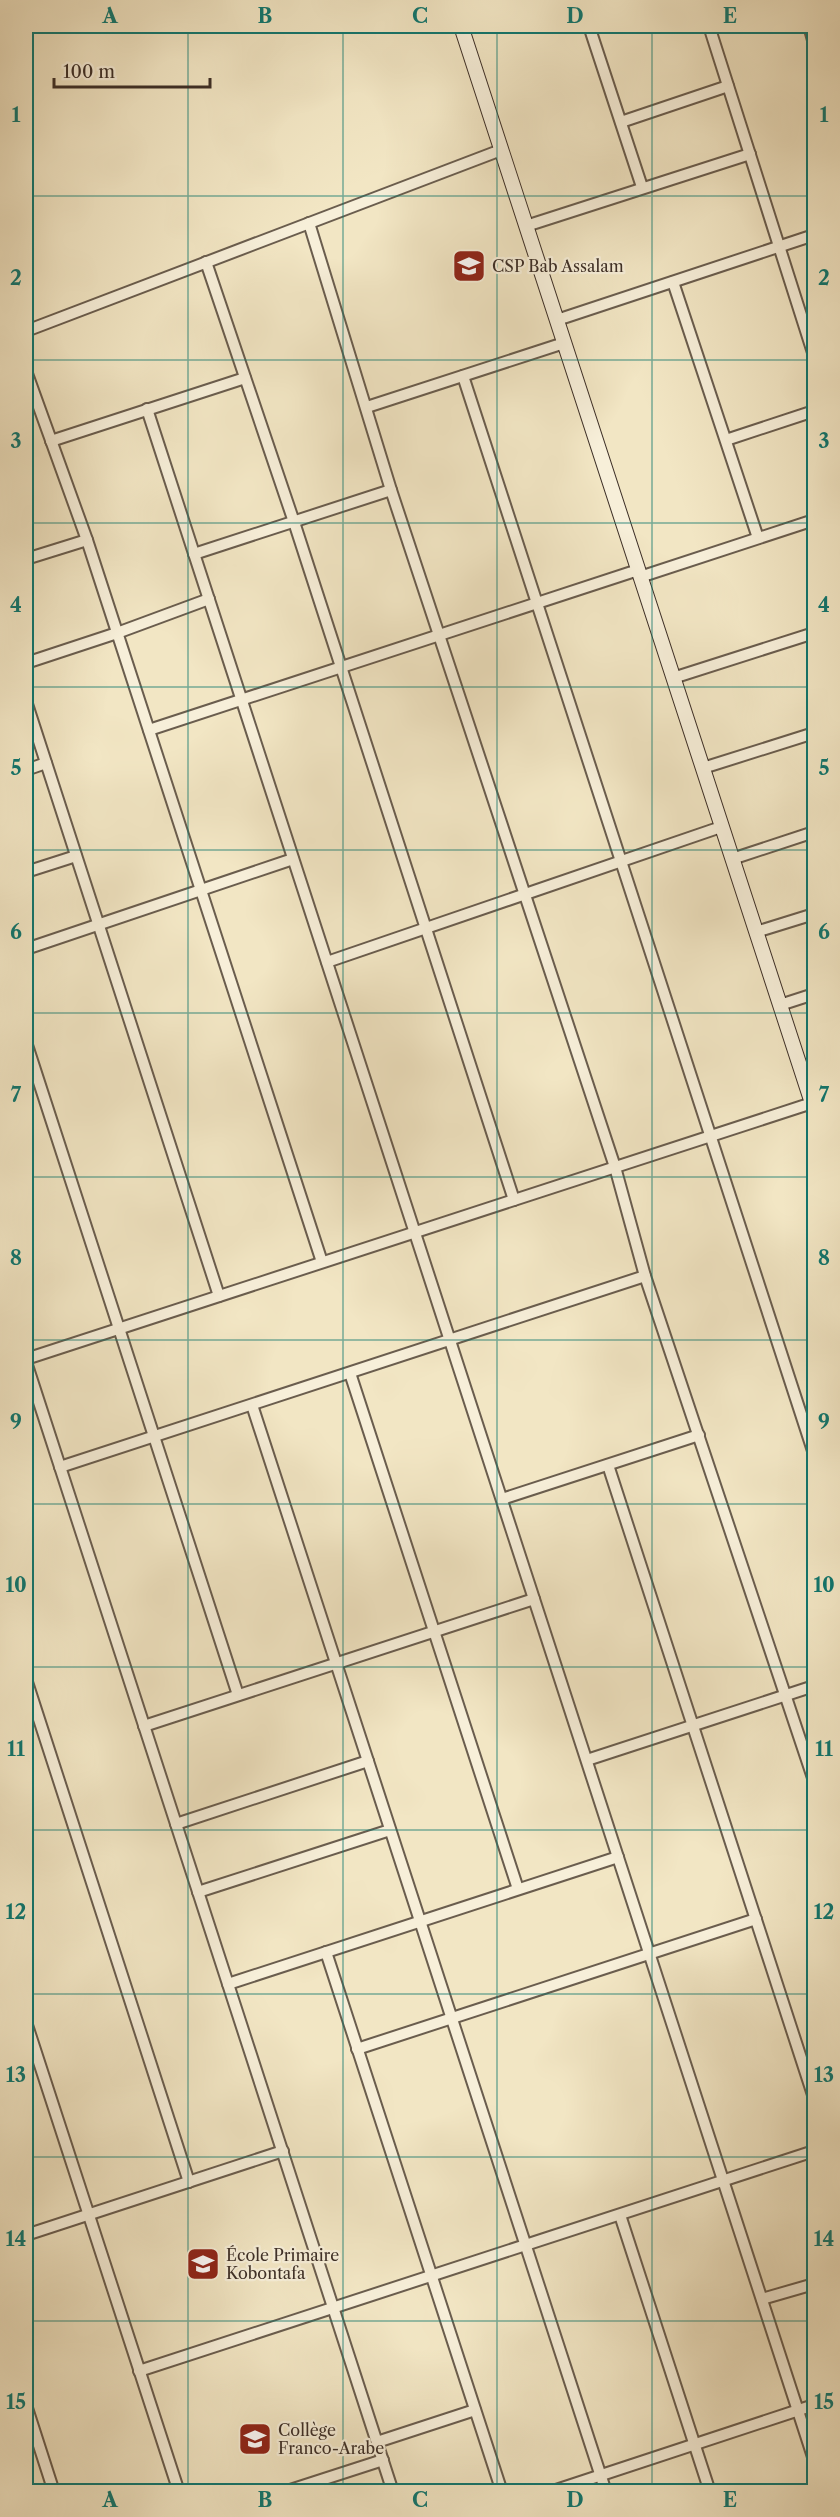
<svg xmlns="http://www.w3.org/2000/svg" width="840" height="2517" font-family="'Libre Caslon Text',serif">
<rect width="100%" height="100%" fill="#f2e6c4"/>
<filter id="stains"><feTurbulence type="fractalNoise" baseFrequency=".00333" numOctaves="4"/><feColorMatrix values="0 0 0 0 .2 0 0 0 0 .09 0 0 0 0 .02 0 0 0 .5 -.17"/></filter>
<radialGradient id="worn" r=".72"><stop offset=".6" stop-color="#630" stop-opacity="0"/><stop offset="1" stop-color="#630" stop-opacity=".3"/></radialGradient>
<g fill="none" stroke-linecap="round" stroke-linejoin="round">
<defs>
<g id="street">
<path d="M589,26L642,187"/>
<path d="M709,26L814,356"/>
<path d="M809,26L814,44"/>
<path d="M621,122L728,86"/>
<path d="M309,223L391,490L615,1167L645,1276L814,1781"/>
<path d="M526,226L750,154"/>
<path d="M206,262L294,522L514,1200"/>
<path d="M673,282L758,538"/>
<path d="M557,320L814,235"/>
<path d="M26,331L501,150"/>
<path d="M26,371L87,540L322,1262"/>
<path d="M463,376L814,1454"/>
<path d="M367,407L564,343"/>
<path d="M147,409L814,2460"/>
<path d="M726,440L814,411"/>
<path d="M51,441L245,378"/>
<path d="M194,554L391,490"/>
<path d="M26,559L87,540"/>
<path d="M640,577L814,520"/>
<path d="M26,663L117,633L209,599"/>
<path d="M673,678L814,633"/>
<path d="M26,701L219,1296"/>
<path d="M149,730L638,570"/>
<path d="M703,768L814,733"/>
<path d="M26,770L46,763"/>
<path d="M732,859L814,832"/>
<path d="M26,872L76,856"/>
<path d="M756,932L814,914"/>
<path d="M26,949L293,859"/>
<path d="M327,962L721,827"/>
<path d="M780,1005L814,994"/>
<path d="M26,1042L238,1695"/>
<path d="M26,1359L812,1103L814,1111"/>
<path d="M26,1362L393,2492"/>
<path d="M350,1373L518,1889"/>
<path d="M252,1405L606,2492"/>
<path d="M608,1465L814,2098"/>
<path d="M60,1467L645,1276"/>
<path d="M502,1499L699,1435"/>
<path d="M26,1679L189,2182"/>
<path d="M144,1726L534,1599"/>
<path d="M587,1760L814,1686"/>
<path d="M176,1824L368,1761"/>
<path d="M198,1892L390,1830"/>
<path d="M326,1952L502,2492"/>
<path d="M228,1984L618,1857"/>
<path d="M26,2022L179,2492"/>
<path d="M357,2049L756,1919"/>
<path d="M620,2215L710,2492"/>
<path d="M26,2235L283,2151"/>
<path d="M762,2299L814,2284"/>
<path d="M139,2371L814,2151"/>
<path d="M26,2405L54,2492"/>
<path d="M377,2442L475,2410"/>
<path d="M284,2492L383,2460"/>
<path d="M550,2492L814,2405"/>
</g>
<path id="secondary" d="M461,26L812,1103L814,1102"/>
</defs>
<use href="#street" stroke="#6a5d4e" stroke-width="14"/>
<use href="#secondary" stroke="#3d2f27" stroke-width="16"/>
<use href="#street" stroke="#f7efd9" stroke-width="10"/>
<use href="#secondary" stroke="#f7efd9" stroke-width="14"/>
</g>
<path fill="none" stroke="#0f766e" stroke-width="1.5" stroke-opacity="0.55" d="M188,26V2492M343,26V2492M497,26V2492M652,26V2492M26,196H814M26,360H814M26,523H814M26,687H814M26,850H814M26,1013H814M26,1177H814M26,1340H814M26,1504H814M26,1667H814M26,1830H814M26,1994H814M26,2157H814M26,2321H814"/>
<defs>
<symbol id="school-square" viewBox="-11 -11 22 22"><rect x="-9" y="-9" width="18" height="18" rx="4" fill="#8f2418" stroke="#f7efd9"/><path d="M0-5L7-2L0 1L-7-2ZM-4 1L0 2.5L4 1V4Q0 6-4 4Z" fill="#fff"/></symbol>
</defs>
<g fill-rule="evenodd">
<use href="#school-square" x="450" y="247" width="38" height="38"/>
<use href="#school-square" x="184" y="2245" width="38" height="38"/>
<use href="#school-square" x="236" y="2420" width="38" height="38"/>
</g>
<g text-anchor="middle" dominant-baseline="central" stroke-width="4.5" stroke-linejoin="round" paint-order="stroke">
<g font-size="16" fill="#3d2f27" stroke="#f7efd9" text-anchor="start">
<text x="492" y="266">CSP Bab Assalam</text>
<text x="226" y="2255">École Primaire<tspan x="226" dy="18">Kobontafa</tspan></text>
<text x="278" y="2430">Collège<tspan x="278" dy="18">Franco-Arabe</tspan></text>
</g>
</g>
<rect width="840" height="2517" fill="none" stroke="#f2e6c4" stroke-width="66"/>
<path d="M54 78v9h156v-9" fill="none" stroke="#3d2f27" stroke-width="3"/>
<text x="63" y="78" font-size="18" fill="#3d2f27" stroke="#f7efd9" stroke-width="4.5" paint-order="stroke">100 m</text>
<rect x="33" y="33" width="774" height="2451" fill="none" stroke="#0f766e" stroke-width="2"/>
<g font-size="20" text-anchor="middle" font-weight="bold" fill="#0f766e">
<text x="110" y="23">A</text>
<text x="265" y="23">B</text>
<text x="420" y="23">C</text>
<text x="575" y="23">D</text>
<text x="730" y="23">E</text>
<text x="16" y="122">1</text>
<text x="824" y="122">1</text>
<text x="16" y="285">2</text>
<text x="824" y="285">2</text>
<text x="16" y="448">3</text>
<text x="824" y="448">3</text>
<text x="16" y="612">4</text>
<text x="824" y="612">4</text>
<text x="16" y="775">5</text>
<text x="824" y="775">5</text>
<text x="16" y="939">6</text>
<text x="824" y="939">6</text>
<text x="16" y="1102">7</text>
<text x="824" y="1102">7</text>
<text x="16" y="1265">8</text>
<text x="824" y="1265">8</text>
<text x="16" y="1429">9</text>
<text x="824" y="1429">9</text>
<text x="16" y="1592">10</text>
<text x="824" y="1592">10</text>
<text x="16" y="1756">11</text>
<text x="824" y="1756">11</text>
<text x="16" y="1919">12</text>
<text x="824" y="1919">12</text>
<text x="16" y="2082">13</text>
<text x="824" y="2082">13</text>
<text x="16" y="2246">14</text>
<text x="824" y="2246">14</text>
<text x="16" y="2409">15</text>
<text x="824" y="2409">15</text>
<text x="110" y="2507">A</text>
<text x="265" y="2507">B</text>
<text x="420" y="2507">C</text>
<text x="575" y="2507">D</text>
<text x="730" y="2507">E</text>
</g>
<rect width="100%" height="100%" filter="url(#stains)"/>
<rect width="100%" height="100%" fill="url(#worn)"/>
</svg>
